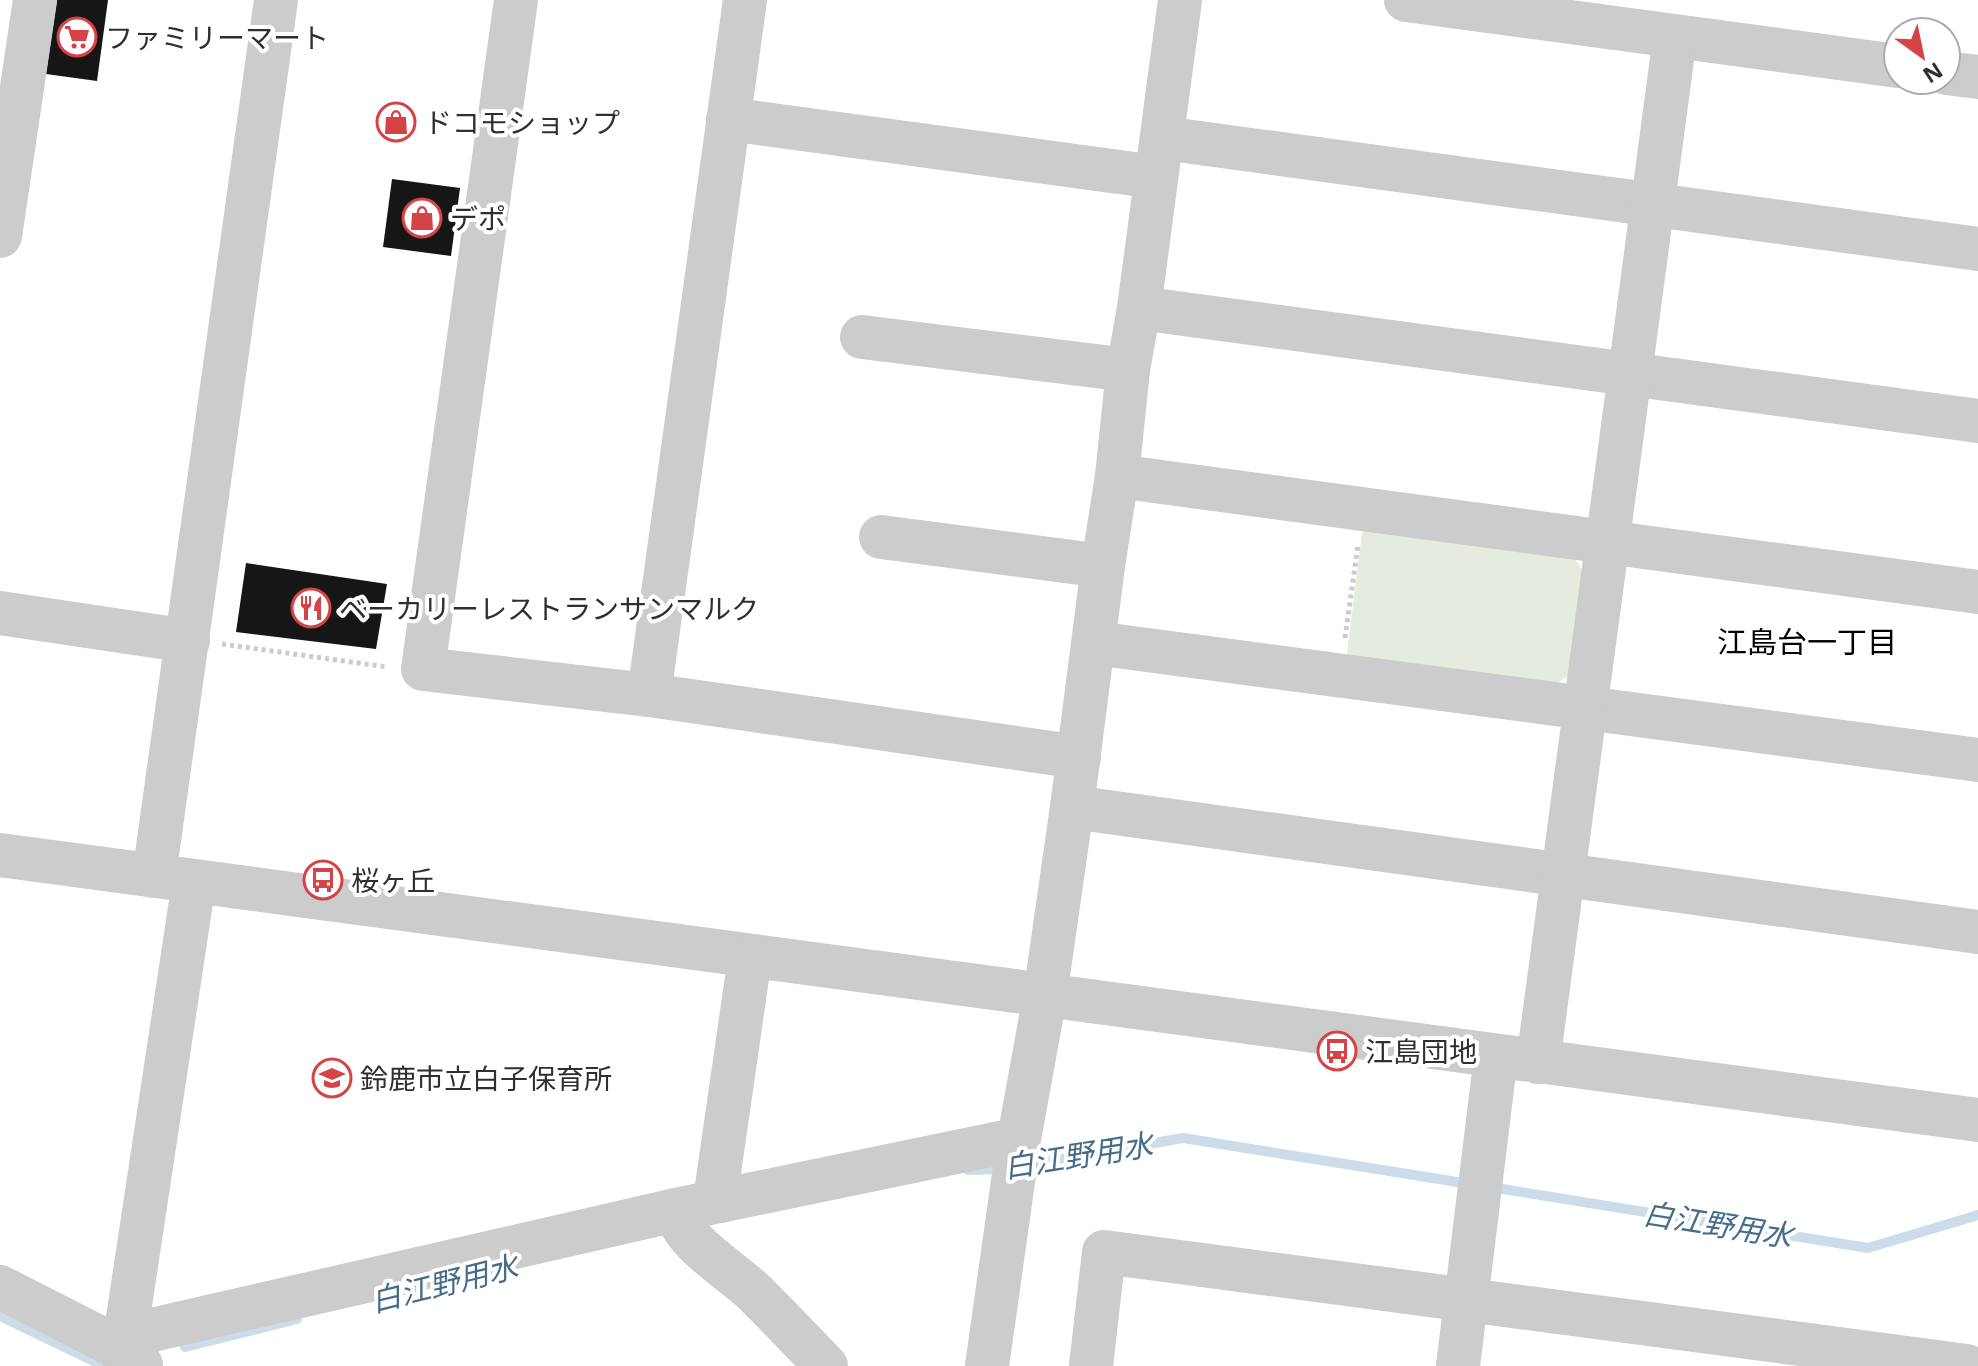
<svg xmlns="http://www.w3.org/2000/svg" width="1978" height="1366" font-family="'Noto Sans','Noto Sans JP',sans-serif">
<rect width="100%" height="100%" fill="#fff"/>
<path fill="#e5ebde" d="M1376,520L1567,548L1583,571L1570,675L1548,689L1355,664L1347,653L1362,533Z"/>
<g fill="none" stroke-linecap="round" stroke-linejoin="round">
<g stroke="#ccdce9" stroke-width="10">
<path d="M1028,1165L1183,1138L1470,1184"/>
<path d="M968,1170L1004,1169"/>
<path d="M1490,1187L1868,1248L1978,1215"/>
<path d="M0,1316L104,1366"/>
<path d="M185,1347L297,1319"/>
</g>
</g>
<g fill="#161616">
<path d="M57,0H108L97,81L46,74Z"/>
<path d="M392,179L460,188L451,256L383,247Z"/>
<path d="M246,563L387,584L376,649L236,632Z"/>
</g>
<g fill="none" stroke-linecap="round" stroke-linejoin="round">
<g stroke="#ccc" stroke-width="5" stroke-dasharray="4 4" stroke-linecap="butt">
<path d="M1345,638L1358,545"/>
<path d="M222,644L387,667"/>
</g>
<g stroke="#ccc" stroke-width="44">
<path d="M516,0L423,669L649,695L1079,757"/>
<path d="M1406,0L1898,66"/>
<path d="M1946,73L1978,77"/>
<path d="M728,119L1156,177"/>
<path d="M1163,138L1978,249"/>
<path d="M0,236L35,0"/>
<path d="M1139,308L1978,421"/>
<path d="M862,337L1128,370"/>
<path d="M1117,476L1978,592"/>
<path d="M881,537L1103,566"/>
<path d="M0,613L188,641"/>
<path d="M1094,643L1978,760"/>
<path d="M649,695L745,0"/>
<path d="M1072,807L1978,932"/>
<path d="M0,855L1978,1120"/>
<path d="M154,876L276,0"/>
<path d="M1538,1062L1675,37"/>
<path d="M721,1201L717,1186L750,957"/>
<path d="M676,1210C680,1241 734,1272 756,1294C780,1318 803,1342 826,1366"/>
<path d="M0,1287L108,1342L141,1365"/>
<path d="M120,1348L152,1330L676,1210L1019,1139L1045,996L1072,807L1103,566L1117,476L1128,370L1139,308L1180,0"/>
<path d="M120,1348L128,1318L194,882"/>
<path d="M987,1366L1019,1139"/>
<path d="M1091,1366L1104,1252L1967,1366"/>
<path d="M1458,1366L1496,1056"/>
</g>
</g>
<defs>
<symbol id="supermarket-ring" viewBox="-11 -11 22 22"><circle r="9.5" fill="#fff" stroke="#d54346" stroke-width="1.5"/><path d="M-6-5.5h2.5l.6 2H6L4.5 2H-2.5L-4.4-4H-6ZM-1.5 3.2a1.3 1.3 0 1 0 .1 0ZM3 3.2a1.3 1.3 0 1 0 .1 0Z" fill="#d54346"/></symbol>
<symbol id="shop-ring" viewBox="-11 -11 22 22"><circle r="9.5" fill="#fff" stroke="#d54346" stroke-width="1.5"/><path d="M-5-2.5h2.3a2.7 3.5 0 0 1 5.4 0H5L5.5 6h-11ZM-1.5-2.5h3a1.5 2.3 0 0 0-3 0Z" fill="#d54346"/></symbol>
<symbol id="restaurant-ring" viewBox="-11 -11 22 22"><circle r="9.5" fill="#fff" stroke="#d54346" stroke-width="1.5"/><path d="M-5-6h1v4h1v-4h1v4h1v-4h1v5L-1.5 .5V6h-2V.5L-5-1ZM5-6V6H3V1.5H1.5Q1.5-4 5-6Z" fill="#d54346"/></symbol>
<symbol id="bus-ring" viewBox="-11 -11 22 22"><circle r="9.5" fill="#fff" stroke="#d54346" stroke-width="1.5"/><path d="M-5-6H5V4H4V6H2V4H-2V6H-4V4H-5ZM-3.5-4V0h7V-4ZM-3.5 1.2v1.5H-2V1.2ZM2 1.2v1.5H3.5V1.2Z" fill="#d54346"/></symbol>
<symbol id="school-ring" viewBox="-11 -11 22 22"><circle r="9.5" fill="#fff" stroke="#d54346" stroke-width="1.5"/><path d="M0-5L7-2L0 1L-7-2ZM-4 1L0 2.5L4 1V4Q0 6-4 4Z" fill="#d54346"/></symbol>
</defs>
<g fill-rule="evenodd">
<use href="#supermarket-ring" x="55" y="15" width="44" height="44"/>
<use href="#shop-ring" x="374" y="100" width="44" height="44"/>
<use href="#shop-ring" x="400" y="196" width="44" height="44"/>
<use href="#restaurant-ring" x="289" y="586" width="44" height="44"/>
<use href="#bus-ring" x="301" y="858" width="44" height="44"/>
<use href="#bus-ring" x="1315" y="1029" width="44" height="44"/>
<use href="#school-ring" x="310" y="1056" width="44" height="44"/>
</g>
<g text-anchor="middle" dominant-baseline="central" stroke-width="8" stroke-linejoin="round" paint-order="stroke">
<g font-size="28" fill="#2f2f2f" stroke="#fff" text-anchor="start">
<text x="105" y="37">ファミリーマート</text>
<text x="424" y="122">ドコモショップ</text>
<text x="450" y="218">デポ</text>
<text x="339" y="608">ベーカリーレストランサンマルク</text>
<text x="351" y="880">桜ヶ丘</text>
<text x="1365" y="1051">江島団地</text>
<text x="360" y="1078">鈴鹿市立白子保育所</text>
</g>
<g font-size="30" fill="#000" stroke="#fff">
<text x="1807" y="641">江島台一丁目</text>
</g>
<g font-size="30" font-style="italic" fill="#456c8a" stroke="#fff">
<text transform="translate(1078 1155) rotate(-9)">白江野用水</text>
<text transform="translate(1718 1224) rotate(9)">白江野用水</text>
<text transform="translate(444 1283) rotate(-14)">白江野用水</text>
</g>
</g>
<g transform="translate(1922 56) rotate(147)"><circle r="38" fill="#ffffff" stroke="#acacac" stroke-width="2"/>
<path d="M0-6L14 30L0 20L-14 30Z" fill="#d54346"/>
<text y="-12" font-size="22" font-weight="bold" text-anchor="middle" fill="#2f2f2f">N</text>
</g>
</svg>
